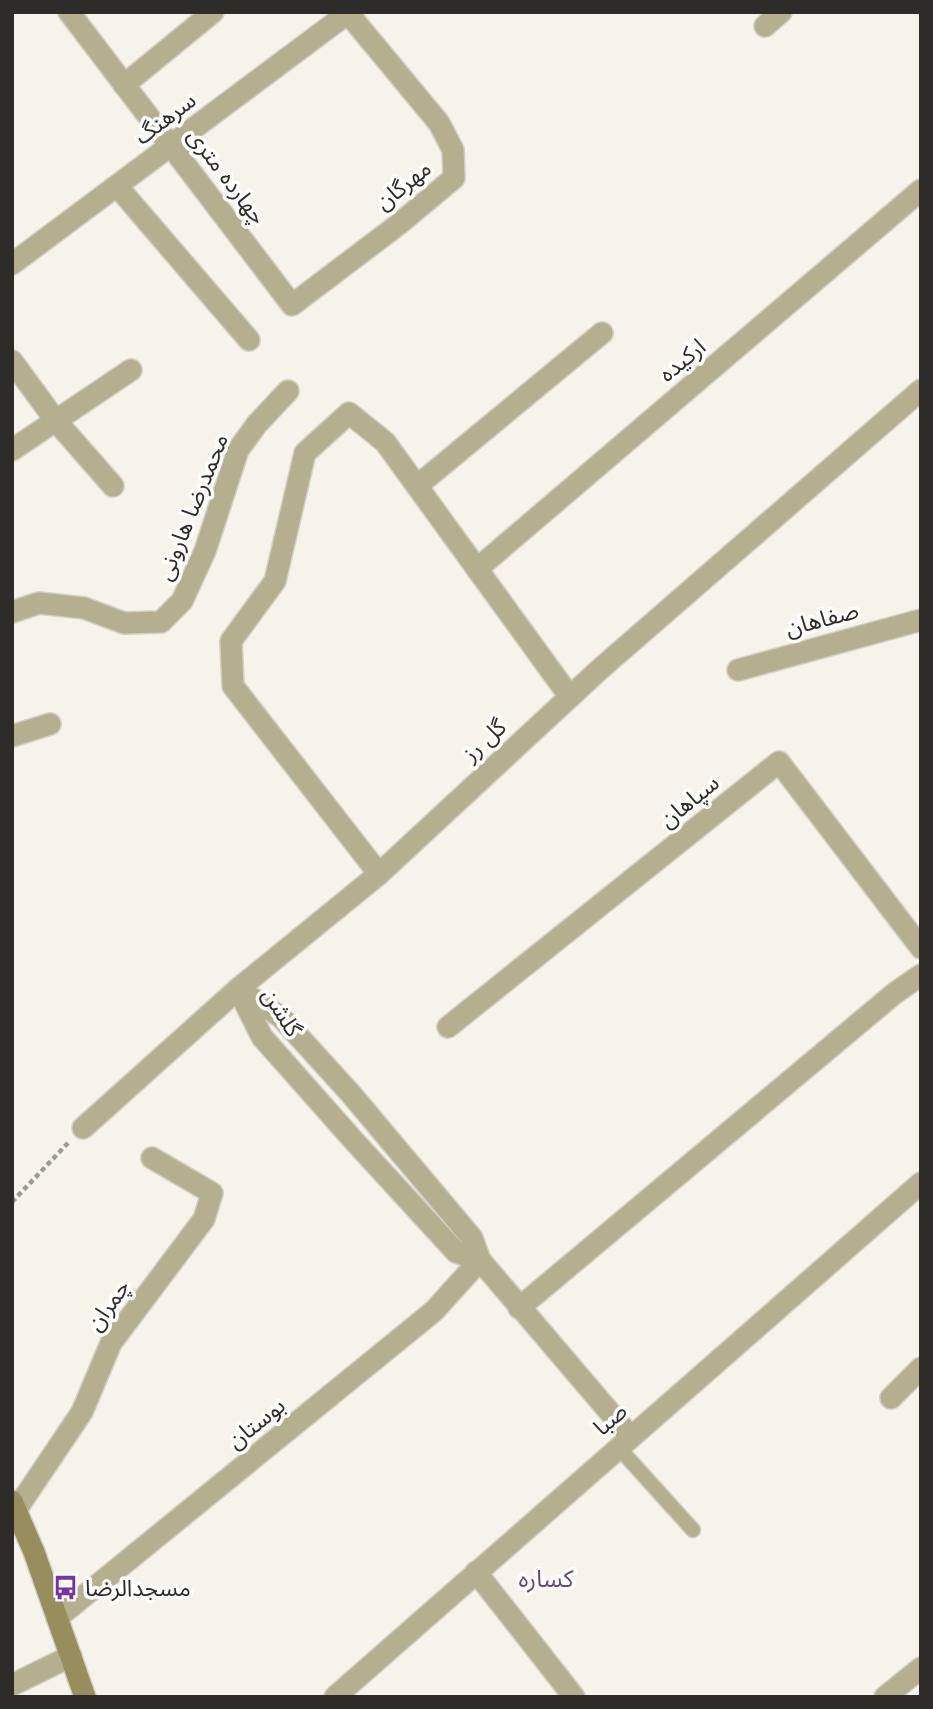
<svg xmlns="http://www.w3.org/2000/svg" width="933" height="1709" font-family="Inter,'Noto Sans Arabic',sans-serif">
<rect width="100%" height="100%" fill="#f6f4ea"/>
<g fill="none" stroke-linecap="round" stroke-linejoin="round">
<defs>
<path id="lane" d="M618,1447L693,1530"/>
<g id="street">
<path d="M69,12L292,305L399,224L454,178L453,150L439,123L347,12"/>
<path d="M765,26L781,12"/>
<path d="M124,85L213,12"/>
<path d="M117,186L249,340"/>
<path d="M12,264L348,13"/>
<path d="M12,361L56,421L113,486"/>
<path d="M12,450L131,370"/>
<path d="M417,486L602,333"/>
<path d="M477,569L921,190"/>
<path d="M12,612L39,603L84,608L124,623L161,622L182,601L205,551L238,450L257,424L288,391"/>
<path d="M738,670L921,620"/>
<path d="M12,736L50,724"/>
<path d="M379,874L233,686L231,641L275,581L305,453L349,413L385,442L570,697"/>
<path d="M238,989L281,1017L351,1094L472,1238L480,1260L456,1252L355,1142L262,1037Z"/>
<path d="M448,1027L779,762L921,948"/>
<path d="M83,1128L238,989L379,874L599,670L921,390"/>
<path d="M519,1308L895,993L921,975"/>
<path d="M891,1398L921,1368"/>
<path d="M16,1510L82,1412L111,1343L204,1219L212,1193L152,1158"/>
<path d="M476,1572L574,1697"/>
<path d="M57,1618L434,1311L480,1260L630,1436"/>
<path d="M12,1685L71,1656"/>
<path d="M335,1697L921,1183"/>
<path d="M885,1697L921,1668"/>
</g>
<path id="secondary" d="M12,1501L34,1552L85,1697"/>
</defs>
<use href="#lane" stroke="#d2d0c7" stroke-width="17"/>
<use href="#street" stroke="#d2d0c7" stroke-width="24"/>
<use href="#secondary" stroke="#d2d0c7" stroke-width="24"/>
<path stroke="#9c9b94" stroke-width="4.5" stroke-dasharray="5 3.5" stroke-linecap="butt" d="M12,1202L68,1143"/>
<use href="#lane" stroke="#b5af8f" stroke-width="14"/>
<use href="#street" stroke="#b5af8f" stroke-width="21"/>
<use href="#secondary" stroke="#978d5d" stroke-width="21"/>
</g>
<defs>
<symbol id="bus-bare" viewBox="-9 -9 18 18"><path d="M-5-6H5V4H4V6H2V4H-2V6H-4V4H-5ZM-3.5-4V0h7V-4ZM-3.5 1.2v1.5H-2V1.2ZM2 1.2v1.5H3.5V1.2Z" fill="#7633a7" stroke="#fff" stroke-width="2.5" paint-order="stroke"/></symbol>
</defs>
<g fill-rule="evenodd">
<use href="#bus-bare" x="48" y="1570" width="35" height="35"/>
</g>
<g text-anchor="middle" dominant-baseline="central" stroke-width="7" stroke-linejoin="round" paint-order="stroke">
<g font-size="23" fill="#2d2c28" stroke="#fff">
<text transform="translate(165 118) rotate(-37)">سرهنگ</text>
<text transform="translate(227 176) rotate(53)">چهارده متری</text>
<text transform="translate(403 185) rotate(-39)">مهرگان</text>
<text transform="translate(682 360) rotate(-40)">ارکیده</text>
<text transform="translate(192 507) rotate(-68)">محمدرضا هارونی</text>
<text transform="translate(822 619) rotate(-15)">صفاهان</text>
<text transform="translate(484 740) rotate(-43)">گل رز</text>
<text transform="translate(689 801) rotate(-39)">سپاهان</text>
<text transform="translate(282 1012) rotate(58)">گلشن</text>
<text transform="translate(108 1305) rotate(-55)">چمران</text>
<text transform="translate(610 1419) rotate(-41)">صبا</text>
<text transform="translate(256 1423) rotate(-39)">بوستان</text>
</g>
<g font-size="23" fill="#2d2c28" stroke="#fff" text-anchor="start">
<text x="85" y="1588">مسجدالرضا</text>
</g>
<g font-size="24" fill="#654681" stroke="#fff">
<text x="546" y="1578">کساره</text>
</g>
</g>
<rect width="933" height="1709" fill="none" stroke="#2d2c28" stroke-width="28"/>
</svg>
